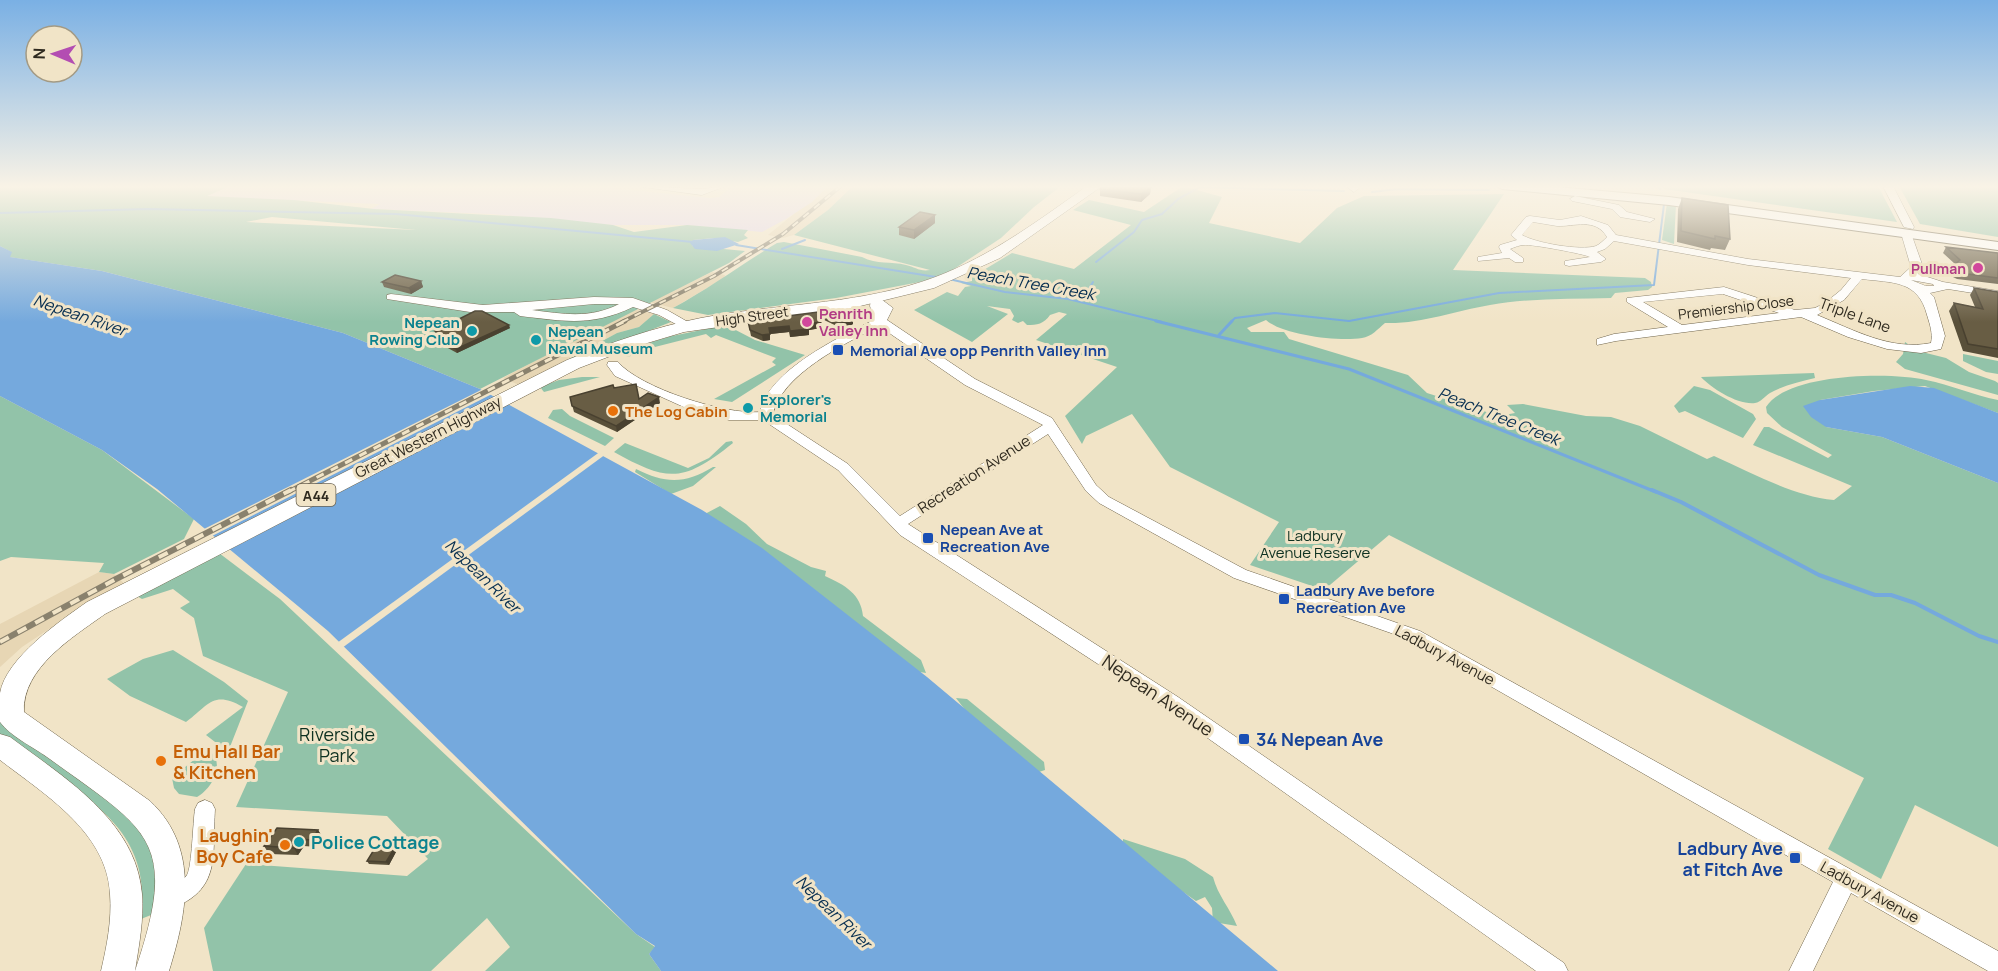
<svg xmlns="http://www.w3.org/2000/svg" width="1998" height="971" font-family="Manrope,sans-serif">
<rect width="100%" height="100%" fill="#f1e4c7"/>
<g fill="#e7d6b4">
<path d="M828,186H853L828,210L794,235L783,238L768,235Z"/>
<path d="M712,272L725,275L724,278L673,308L649,302Z"/>
<path d="M633,309L654,314L639,327L617,333L519,385L503,378Z"/>
<path d="M99,572L114,574L129,588L118,590L49,629L22,647L0,667V624Z"/>
</g>
<path fill="#e3d6ea" d="M187,186H592L710,198L719,197L732,186H828L812,202L786,219L762,232L687,225H613L491,214L374,209H371L380,204L355,203L165,195Z"/>
<g fill="#92c3a9" fill-rule="evenodd">
<path d="M0,186H230L207,196L294,200L374,209L551,218L613,225L634,232L687,225L748,230L744,235L748,238L738,242L714,238L693,240L692,246L745,251L729,263L480,389L343,333L102,271L9,257L11,252L0,246ZM272,217L416,230L246,222Z"/>
<path d="M853,186H1061L1034,207L1001,238L951,271L925,281L836,298L708,315L673,308C710,288 742,264 777,243L784,242L862,257C877,265 891,261 906,265C915,267 920,272 930,270L794,235L828,210Z"/>
<path d="M1183,186L1222,197L1209,223L1300,243L1337,208L1364,196L1504,194L1453,270L1645,278L1651,282L1652,287L1648,290L1615,293L1611,298C1571,299 1530,298 1490,305C1454,311 1422,324 1385,323C1378,329 1371,337 1362,338C1339,342 1282,335 1266,320L1247,328L1251,332H1284L1289,339L1408,375L1427,393L1499,416L1515,413L1507,405L1523,404L1586,416L1611,417L1640,426L1707,459L1714,456C1753,473 1792,496 1834,500L1852,486L1753,445L1764,427H1769L1828,458L1832,455L1782,427L1767,413L1766,407C1788,373 1890,372 1926,380C1951,385 1973,395 1998,400V413L1925,386L1874,391L1820,400L1826,427L1882,437L1998,483V847L1915,805L1881,879L1828,849L1864,778L1389,535L1324,590L1250,565L1279,522L1170,467L1132,414L1086,436L1082,444L1065,416L1117,367L1036,340L1067,314L1059,312L1050,315C1044,324 1037,325 1027,325L1023,321L1018,323L1012,320L1014,316L1010,309L987,306L1008,314L972,342L914,310L947,292L958,296L965,287L971,286L961,283L972,281V277L1012,253L1074,269L1131,225L1073,210L1089,200L1144,212Z"/>
<path d="M1660,186H1878L1897,222L1664,189Z"/>
<path d="M1899,186H1998V237L1920,224Z"/>
<path d="M1667,203L1676,204L1674,244L1662,240Z"/>
<path d="M654,314L671,322L547,371L617,333L639,327Z"/>
<path d="M726,325L755,340L805,355L732,402L714,399L776,365L772,362L776,358L716,335L711,338L706,334L647,349L649,353L625,357L619,352L672,336Z"/>
<path d="M1905,342L1918,351L1946,358L1969,372L1995,381L1998,383V395L1905,369L1896,362L1903,354Z"/>
<path d="M1963,354L1998,361V374L1986,372L1963,361Z"/>
<path d="M1814,373L1815,378C1800,382 1784,385 1770,393C1765,396 1761,402 1755,403C1738,405 1712,389 1701,377Z"/>
<path d="M582,377H600L544,392L540,387L559,380Z"/>
<path d="M1694,386L1710,390L1753,414L1756,419L1743,438L1685,411L1679,413L1674,406Z"/>
<path d="M0,396L102,450L194,519L184,539L114,574L99,572L104,563L11,557L0,561Z"/>
<path d="M562,409L570,416L614,438L605,446L548,418L553,410Z"/>
<path d="M732,441L733,443C683,483 668,482 614,452L625,443L688,468L709,458L726,442Z"/>
<path d="M713,467H716L693,486L671,494L635,472L636,469C666,484 685,484 713,467Z"/>
<path d="M720,506L746,524L767,544L811,567L826,571L825,576C845,585 861,594 863,616L921,660L926,673L914,671L703,515Z"/>
<path d="M219,553L280,599L636,934L655,947L649,954L661,971H485L510,947L487,918L431,971H213L204,928L246,864L407,876L428,859L387,816L236,807L288,692L203,656L194,618L180,608L190,602L173,589L142,599L137,596Z"/>
<path d="M173,650L224,682L248,701L228,752L206,735L243,707C213,690 209,705 186,722L130,696L107,679L143,659Z"/>
<path d="M956,698L967,699L1044,762L1045,770L1036,773L972,719Z"/>
<path d="M0,719L112,799L152,837L161,911L141,919C155,813 63,792 0,734Z"/>
<path d="M207,749C227,761 213,788 197,797L179,794L174,788L172,778Z"/>
<path d="M1123,839L1185,859L1213,877C1218,896 1230,908 1237,926L1213,922L1212,908L1205,897L1196,901L1123,850Z"/>
</g>
<g fill="#75a9dd">
<path d="M725,237L739,244L717,251L695,249L690,243L693,240Z"/>
<path d="M0,246L12,252L10,257L102,271L343,333L480,389L702,510L762,548L927,677L1278,971H661L649,954L655,946L636,934L328,631L157,489L102,450L0,396Z"/>
<path d="M1910,386L1934,388L1998,413V483L1882,437L1826,427L1811,417L1803,406L1820,400Z"/>
</g>
<g fill="#f1e4c7">
<path d="M485,388L494,393L210,537L202,530Z"/>
<path d="M601,451L606,454L342,648L337,643Z"/>
</g>
<g fill="none" stroke-linecap="round" stroke-linejoin="round">
<g stroke="#75a9dd" stroke-width="2">
<path d="M1657,186L1660,189"/>
<path d="M1372,192L1397,189L1489,190"/>
<path d="M0,213L148,209L396,214L693,242"/>
<path d="M736,245L936,277"/>
<path d="M782,249L805,240"/>
<path d="M1096,262L1134,232L1142,220L1162,214L1178,199L1200,187L1344,191"/>
<path d="M949,279L1005,292L1068,299L1162,322"/>
<path d="M1081,302L1093,282"/>
<path d="M1231,322L1235,318L1275,313L1349,321L1499,293L1654,285L1664,204"/>
</g>
<g stroke="#75a9dd" stroke-width="3">
<path d="M1156,321L1349,369L1656,492"/>
<path d="M1219,335L1232,321"/>
</g>
<path stroke="#75a9dd" stroke-width="4" d="M1652,490L1681,502L1819,575L1875,595H1891L1915,603L1979,636L1998,642"/>
<defs>
<g id="minor">
<path d="M635,186L702,189L726,186L702,195Z"/>
<path d="M1346,186H1362L1354,192Z"/>
<path d="M1883,186H1893L1914,227L1913,229L1904,227Z"/>
<path d="M1575,196L1619,205L1627,212L1655,219L1650,222L1620,217L1612,209L1572,201L1570,199Z"/>
<path d="M1530,216L1560,220L1581,216L1608,225L1616,235L1748,259L1900,277L1911,267L1901,233L1906,230L1911,233L1923,267L1918,274L1943,282L1998,291V297L1948,289L1930,293L1934,297L1945,336L1941,349L1921,353L1887,349L1848,337L1801,317L1616,341L1597,345V339L1614,334L1668,327L1627,302V298L1724,287L1795,310L1815,308L1825,303L1841,290L1851,278L1748,265L1614,241L1605,249L1597,252L1606,259L1601,262L1569,266L1565,265V261L1590,257C1585,254 1531,244 1524,245C1520,245 1515,247 1510,249L1523,258V262H1515L1509,258L1478,261V257L1502,253L1499,247L1500,245L1517,240L1511,235L1526,217ZM1533,222C1541,223 1549,225 1557,226C1574,227 1595,217 1607,237C1604,240 1600,244 1596,246C1581,251 1535,243 1522,235ZM1862,279C1893,283 1918,280 1927,315C1930,325 1933,333 1931,343C1891,351 1854,330 1817,315L1844,300ZM1911,280L1933,284L1934,286H1926ZM1723,294L1779,313L1682,325L1643,302Z"/>
<path d="M391,294L483,305L594,297L633,298L667,310L695,326L689,330L685,329L659,315L633,307C591,327 564,321 520,316L514,312H470L387,299V295ZM594,304H619C590,319 563,314 532,310Z"/>
<path d="M877,296L893,308L887,320L975,379L1052,418L1096,485L1109,497L1246,570L1420,631L1998,951V971H1988L1851,893L1813,971H1789L1833,882L1408,639L1234,578L1099,503L1086,491L1048,434L908,524L1178,697L1564,963L1568,971H1536L1164,707L900,535L838,470L763,420H729L686,408L615,376L607,365L608,362H618C640,388 725,415 760,412C768,371 839,337 874,320L870,306L871,299ZM879,326L965,385L1043,425L900,516L848,464L773,415C780,375 846,343 879,326Z"/>
<path d="M205,800L212,803L215,809C212,856 222,890 170,909L162,906L159,899C164,887 179,886 187,875C192,867 193,821 195,809L198,803Z"/>
</g>
<path id="major" d="M1497,186H1546L1669,197L1998,242V250L1669,205L1502,189Z"/>
<g id="highway">
<path d="M1087,186H1102L1000,258L934,288L852,308L684,332L634,347L579,368L105,614C73,637 22,668 24,712L150,801C200,848 187,913 169,971H135C180,839 149,831 47,757C33,747 10,736 0,722C0,712 0,702 0,693C6,658 60,621 87,602L567,360C610,343 655,327 701,318C774,304 850,305 921,282C983,262 1035,223 1087,186Z"/>
<path d="M0,734L10,737C63,777 136,820 142,894C144,920 139,945 135,971H101C107,945 112,920 110,894C107,832 44,794 0,760Z"/>
</g>
</defs>
<use href="#minor" stroke="#70654c" stroke-width="1"/>
<use href="#major" stroke="#70654c" stroke-width="2"/>
<use href="#highway" stroke="#70654c" stroke-width="1"/>
<use href="#minor" fill="#fff" fill-rule="evenodd"/>
<use href="#major" fill="#fff" fill-rule="evenodd"/>
<use href="#highway" fill="#fff" fill-rule="evenodd"/>
<defs>
<path id="rail-far2" d="M622,322L714,276L783,234L841,186"/>
<path id="rail-far1" d="M288,492L625,321"/>
<path id="rail" d="M0,642L116,579L291,490"/>
</defs>
<use href="#rail-far2" stroke="#89816d" stroke-width="4"/>
<use href="#rail-far1" stroke="#89816d" stroke-width="5"/>
<use href="#rail" stroke="#89816d" stroke-width="6"/>
<use href="#rail-far2" stroke="#f1e4c7" stroke-width="2" stroke-dasharray="7" stroke-linecap="butt"/>
<use href="#rail-far1" stroke="#f1e4c7" stroke-width="3" stroke-dasharray="8" stroke-linecap="butt"/>
<use href="#rail" stroke="#f1e4c7" stroke-width="4" stroke-dasharray="10" stroke-linecap="butt"/>
</g>
<g fill="#59503a">
<path d="M1151,187L1150,194L1141,202L1100,196V189Z"/>
<path d="M1682,198L1730,239L1725,250L1711,248L1710,250L1677,242L1678,209Z"/>
<path d="M935,223L914,239L899,235V227Z"/>
<path d="M1946,247L1998,253V284L1957,279L1947,274L1950,268L1955,264L1943,253Z"/>
<path d="M421,281L423,287L411,294L384,287L382,282Z"/>
<path d="M1974,288L1998,292V358L1963,351L1949,311L1954,303L1975,307L1970,295Z"/>
<path d="M821,313L853,318V324L843,329L822,319Z"/>
<path d="M748,321L821,322V328L809,330V335L790,337L789,332L770,334V340L763,341L751,336Z"/>
<path d="M510,328L457,353L446,347L445,344L452,341L436,334L435,331Z"/>
<path d="M614,388L639,399L660,403L617,432L574,412L570,397Z"/>
<path d="M318,830L323,838L317,847L304,846L298,855L269,854L264,846Z"/>
<path d="M396,852L389,865L369,864L367,861Z"/>
</g>
<g fill="#494130">
<path d="M1151,187L1150,194L1141,202V194Z"/>
<path d="M935,215V223L914,239V230Z"/>
<path d="M421,281L423,287L411,294L409,288Z"/>
<path d="M853,318V324L843,329L842,322Z"/>
<path d="M821,322V328L809,330V335L790,337V331L807,324Z"/>
<path d="M509,325L510,328L457,353L456,349Z"/>
<path d="M789,326V332L770,334L769,328Z"/>
<path d="M770,334V340L763,341L762,335Z"/>
<path d="M659,397L660,403L617,432L616,426Z"/>
<path d="M318,830L323,838L317,847L312,840Z"/>
<path d="M300,839L304,846L298,855L294,848Z"/>
<path d="M394,849L396,852L389,865L386,862Z"/>
</g>
<g fill="#685d44" stroke="#494130" stroke-width="1.5">
<path d="M1103,186H1150L1151,187L1141,194L1100,189Z"/>
<path d="M1682,198L1728,205L1730,239L1715,236V239L1681,231Z"/>
<path d="M920,212L935,215L914,230L899,227Z"/>
<path d="M1946,247L1998,253V278L1960,273L1950,268L1960,260Z"/>
<path d="M395,275L421,281L409,288L382,282Z"/>
<path d="M1974,288L1998,292V349L1968,344L1954,303L1983,309Z"/>
<path d="M475,311H482L509,325L456,349L445,344L454,340L435,331Z"/>
<path d="M841,311L853,318L842,322L821,313Z"/>
<path d="M818,312L821,322L807,324L809,329L790,331L789,326L769,328L770,334L762,335L750,330L748,321Z"/>
<path d="M636,384L639,399L648,393L659,397L616,426L572,406L570,397L613,385L614,388Z"/>
<path d="M277,828L318,830L312,840L300,839L294,848L264,846Z"/>
<path d="M375,848L394,849L386,862L367,861Z"/>
</g>
<linearGradient id="sky" x2="0" y2="1"><stop stop-color="#7ab0e4"/><stop offset="0.58" stop-color="#f9f3e6"/><stop offset="1" stop-color="#f9f3e6" stop-opacity="0"/></linearGradient>
<rect width="1998" height="322" fill="url(#sky)"/>
<g fill="#d1479c" stroke="#f1e4c7" stroke-width="2">
<circle cx="1978" cy="268" r="6"/>
<circle cx="807" cy="322" r="6"/>
</g>
<g fill="#0f9aa8" stroke="#f1e4c7" stroke-width="2">
<circle cx="472" cy="331" r="6"/>
<circle cx="536" cy="340" r="6"/>
<circle cx="748" cy="408" r="6"/>
<circle cx="299" cy="842" r="6"/>
</g>
<g fill="#1a4fb4" stroke="#f1e4c7" stroke-width="2">
<rect x="832" y="344" width="12" height="12" rx="3"/>
<rect x="922" y="532" width="12" height="12" rx="3"/>
<rect x="1278" y="593" width="12" height="12" rx="3"/>
<rect x="1238" y="733" width="12" height="12" rx="3"/>
<rect x="1789" y="852" width="12" height="12" rx="3"/>
</g>
<g fill="#e8710a" stroke="#f1e4c7" stroke-width="2">
<circle cx="613" cy="411" r="6"/>
<circle cx="161" cy="761" r="6"/>
<circle cx="285" cy="845" r="6"/>
</g>
<g text-anchor="middle" dominant-baseline="central" stroke-width="6" stroke-linejoin="round" paint-order="stroke">
<g font-size="14" font-weight="bold" fill="#b23c85" stroke="#f1e4c7" text-anchor="end">
<text x="1966" y="268">Pullman</text>
</g>
<g font-size="14" fill="#2f2a1f" stroke="#f1e4c7">
<text transform="translate(1736 307) rotate(-7)">Premiership Close</text>
<text transform="translate(752 316) rotate(-8)">High Street</text>
</g>
<rect fill="#f1e4c7" stroke="#696251" stroke-width="1.5" x="296.5" y="484" width="39" height="22" rx="4.5"/>
<g font-size="14" font-weight="bold" fill="#2f2a1f">
<text x="316" y="495">A44</text>
</g>
<g font-size="15" font-weight="bold" fill="#b23c85" stroke="#f1e4c7" text-anchor="start">
<text x="819" y="313">Penrith<tspan x="819" dy="17">Valley Inn</tspan></text>
</g>
<g font-size="15" fill="#2f2a1f" stroke="#f1e4c7">
<text transform="translate(1855 315) rotate(20)">Triple Lane</text>
<text transform="translate(428 437) rotate(-27)">Great Western Highway</text>
<text transform="translate(974 474) rotate(-33)">Recreation Avenue</text>
<text transform="translate(1445 655) rotate(28)">Ladbury Avenue</text>
<text transform="translate(1870 892) rotate(29)">Ladbury Avenue</text>
</g>
<g font-size="15" font-weight="bold" fill="#0d838f" stroke="#f1e4c7" text-anchor="start">
<text x="460" y="322" text-anchor="end">Nepean<tspan x="460" dy="17">Rowing Club</tspan></text>
<text x="548" y="331">Nepean<tspan x="548" dy="17">Naval Museum</tspan></text>
<text x="760" y="399">Explorer's<tspan x="760" dy="17">Memorial</tspan></text>
</g>
<g font-size="15" font-weight="bold" fill="#164399" stroke="#f1e4c7" text-anchor="start">
<text x="850" y="350">Memorial Ave opp Penrith Valley Inn</text>
<text x="940" y="529">Nepean Ave at<tspan x="940" dy="17">Recreation Ave</tspan></text>
<text x="1296" y="590">Ladbury Ave before<tspan x="1296" dy="17">Recreation Ave</tspan></text>
</g>
<g font-size="15" font-weight="bold" fill="#c56008" stroke="#f1e4c7" text-anchor="start">
<text x="625" y="411">The Log Cabin</text>
</g>
<g font-size="15" fill="#0e3121" stroke="#f1e4c7">
<text x="1315" y="535">Ladbury<tspan x="1315" dy="17">Avenue Reserve</tspan></text>
</g>
<g font-size="16" font-style="italic" fill="#072f51" stroke="#f1e4c7">
<text transform="translate(1031 283) rotate(10)">Peach Tree Creek</text>
<text transform="translate(80 315) rotate(19)">Nepean River</text>
<text transform="translate(1499 416) rotate(22)">Peach Tree Creek</text>
<text transform="translate(483 576) rotate(44)">Nepean River</text>
<text transform="translate(834 912) rotate(44)">Nepean River</text>
</g>
<g font-size="18" fill="#2f2a1f" stroke="#f1e4c7">
<text transform="translate(1158 695) rotate(34)">Nepean Avenue</text>
</g>
<g font-size="18" fill="#0e3121" stroke="#f1e4c7">
<text x="337" y="734">Riverside<tspan x="337" dy="21">Park</tspan></text>
</g>
<g font-size="18" font-weight="bold" fill="#164399" stroke="#f1e4c7" text-anchor="start">
<text x="1256" y="739">34 Nepean Ave</text>
<text x="1783" y="848" text-anchor="end">Ladbury Ave<tspan x="1783" dy="21">at Fitch Ave</tspan></text>
</g>
<g font-size="18" font-weight="bold" fill="#c56008" stroke="#f1e4c7" text-anchor="start">
<text x="173" y="751">Emu Hall Bar<tspan x="173" dy="21">&amp; Kitchen</tspan></text>
<text x="273" y="835" text-anchor="end">Laughin'<tspan x="273" dy="21">Boy Cafe</tspan></text>
</g>
<g font-size="18" font-weight="bold" fill="#0d838f" stroke="#f1e4c7" text-anchor="start">
<text x="311" y="842">Police Cottage</text>
</g>
</g>
<g transform="translate(54 54) rotate(272)"><circle r="28" fill="#f1e4c7" stroke="#a39a84" stroke-width="1.5"/>
<path d="M0-4.5L10 22L0 15L-10 22Z" fill="#b34db2"/>
<text y="-9" font-size="16" font-weight="bold" text-anchor="middle" fill="#2f2a1f">N</text>
</g>
</svg>
